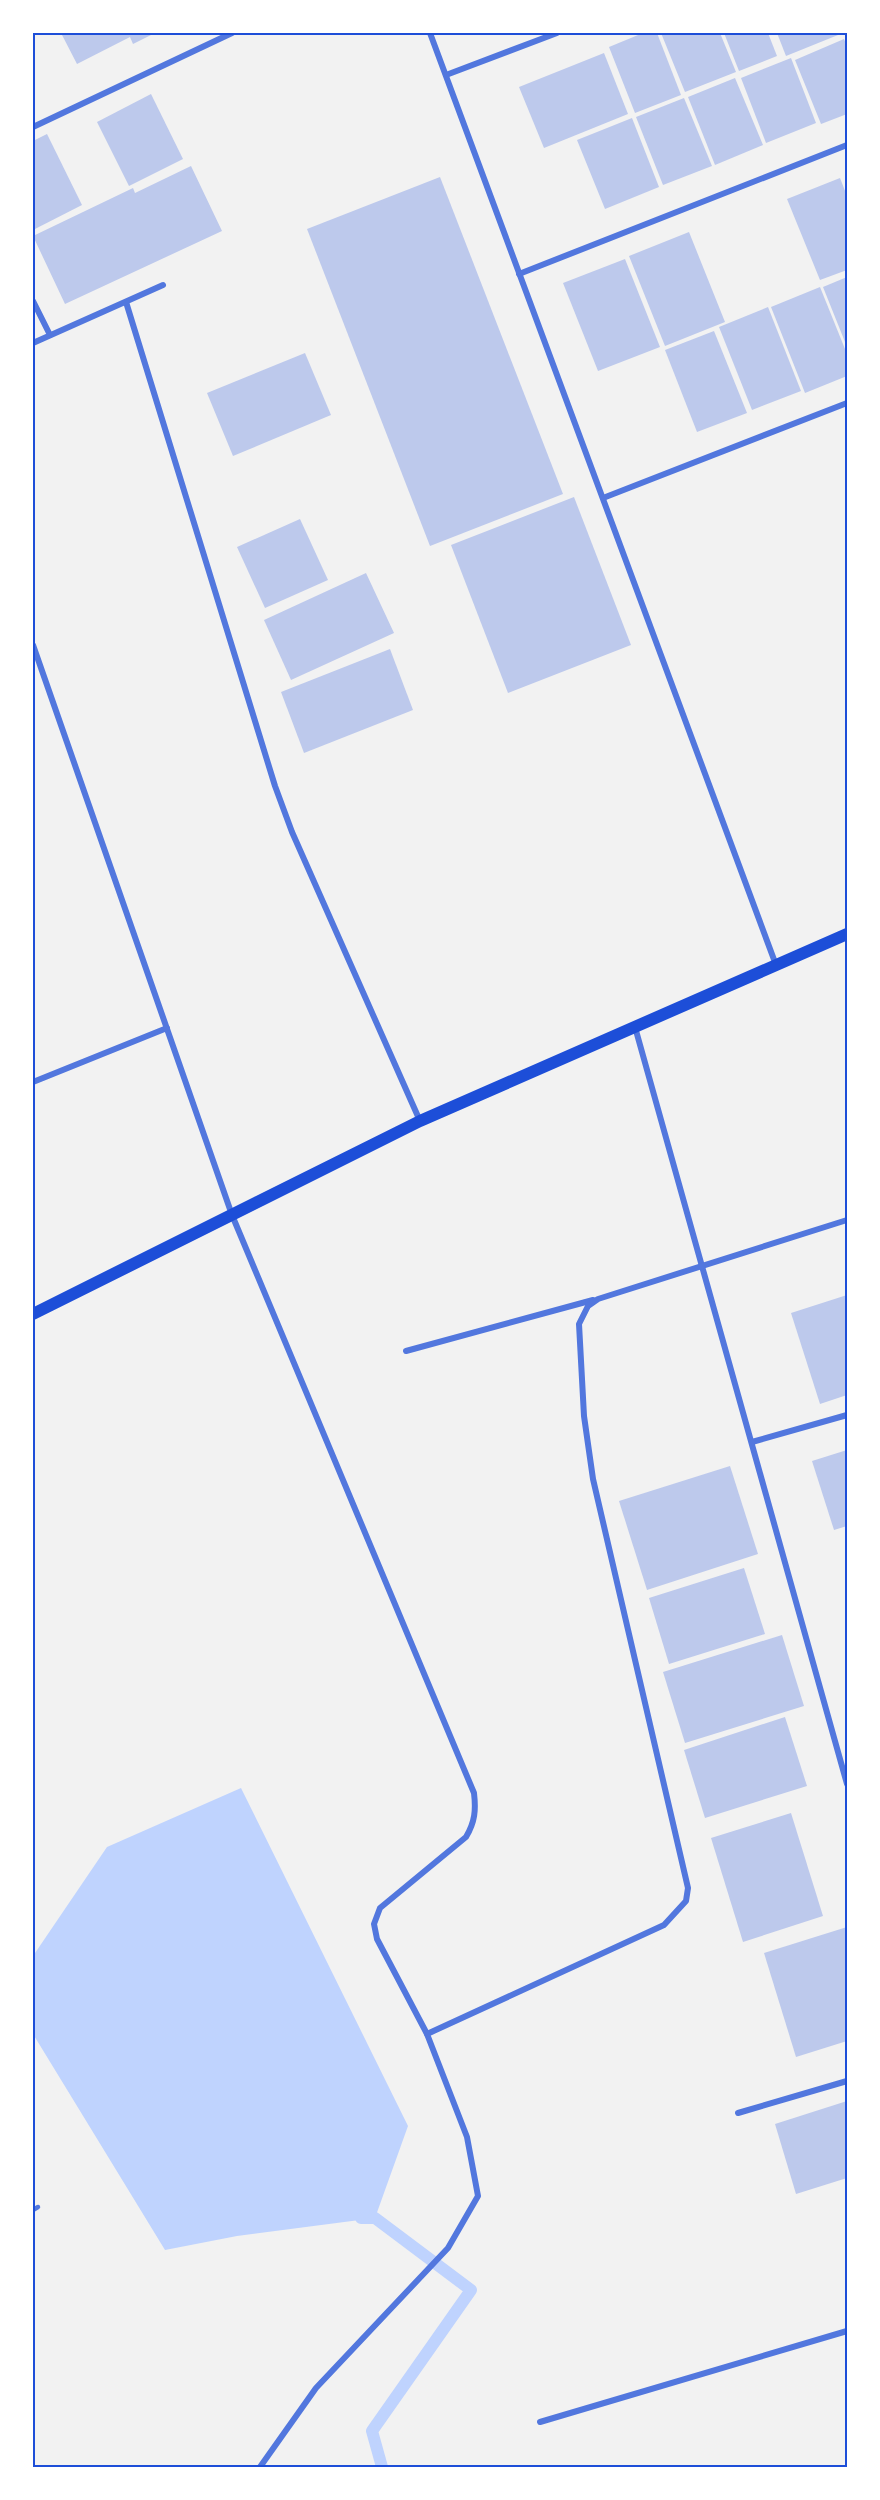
<svg xmlns="http://www.w3.org/2000/svg" width="880" height="2500" font-family="'IBM Plex Sans',sans-serif">
<rect width="100%" height="100%" fill="#f2f2f2"/>
<path fill="#bfd3fe" d="M241,1788L408,2126L375,2218L237,2236L165,2250L33,2034V1956L107,1847Z"/>
<g fill="none" stroke-linecap="round" stroke-linejoin="round">
<path stroke="#bfd3fe" stroke-width="12" d="M361,2218H375L471,2290L372,2431L382,2467"/>
</g>
<g fill="#bdc9ec">
<path d="M61,33H155L133,44L130,37L77,64Z"/>
<path d="M643,33H657L681,95L635,113L609,47Z"/>
<path d="M661,33H720L736,72L685,92Z"/>
<path d="M724,33H768L777,56L739,71Z"/>
<path d="M777,33H843L786,56Z"/>
<path d="M844,39L847,46V114L821,124L795,60Z"/>
<path d="M604,53L628,114L544,148L519,87Z"/>
<path d="M791,58L816,123L766,143L741,78Z"/>
<path d="M735,78L763,145L715,165L688,97Z"/>
<path d="M151,94L183,159L129,186L97,122Z"/>
<path d="M684,98L712,166L663,185L636,117Z"/>
<path d="M632,118L659,187L605,209L577,140Z"/>
<path d="M47,134L82,205L33,230V141Z"/>
<path d="M191,166L222,231L65,304L33,236L133,188L135,193Z"/>
<path d="M440,177L563,494L430,546L307,229Z"/>
<path d="M840,178L847,196V270L820,280L787,199Z"/>
<path d="M689,232L725,322L665,346L629,256Z"/>
<path d="M625,259L660,347L598,371L563,283Z"/>
<path d="M847,277V347L823,287Z"/>
<path d="M820,287L847,354V376L805,393L771,307Z"/>
<path d="M768,307L801,391L752,410L719,327Z"/>
<path d="M714,331L747,413L697,432L665,350Z"/>
<path d="M305,353L331,415L233,456L207,393Z"/>
<path d="M574,497L631,645L508,693L451,545Z"/>
<path d="M300,519L328,580L265,608L237,547Z"/>
<path d="M366,573L394,633L291,680L264,620Z"/>
<path d="M390,649L413,710L304,753L281,692Z"/>
<path d="M847,1295V1395L820,1404L791,1313Z"/>
<path d="M847,1450V1526L834,1530L812,1461Z"/>
<path d="M730,1466L758,1554L647,1590L619,1501Z"/>
<path d="M744,1568L765,1634L669,1664L649,1598Z"/>
<path d="M782,1635L804,1706L685,1743L663,1672Z"/>
<path d="M785,1717L807,1786L705,1818L684,1750Z"/>
<path d="M791,1813L823,1916L743,1942L711,1838Z"/>
<path d="M847,1927V2041L796,2057L764,1953Z"/>
<path d="M847,2101V2178L796,2194L775,2124Z"/>
</g>
<g fill="none" stroke-linecap="round" stroke-linejoin="round">
<path stroke="#5277de" stroke-width="4.5" d="M33,2210L38,2207"/>
<g stroke="#5277de" stroke-width="6">
<path d="M430,33L776,965"/>
<path d="M446,75L557,33"/>
<path d="M33,127L232,33"/>
<path d="M519,274L847,145"/>
<path d="M33,301L50,335"/>
<path d="M126,302L275,786L292,832L420,1121"/>
<path d="M33,343L163,285"/>
<path d="M603,498L847,403"/>
<path d="M33,645L232,1215L474,1793C476,1810 475,1822 466,1837L380,1908L374,1924L377,1939L427,2034L467,2137L478,2196L448,2248L316,2388L260,2467"/>
<path d="M635,1027L847,1784"/>
<path d="M33,1082L167,1028"/>
<path d="M406,1351L593,1300"/>
<path d="M752,1442L847,1415"/>
<path d="M427,2034L664,1925L686,1901L688,1888L593,1479L584,1416L579,1324L588,1306L598,1299L847,1220"/>
<path d="M738,2113L847,2081"/>
<path d="M540,2422L847,2331"/>
</g>
<path stroke="#1d4ed8" stroke-width="12" d="M33,1314L420,1121L847,934"/>
</g>
<rect width="880" height="2500" fill="none" stroke="#ffffff" stroke-width="69"/>
<rect x="34" y="34" width="812" height="2432" fill="none" stroke="#1d4ed8" stroke-width="2"/>
</svg>
